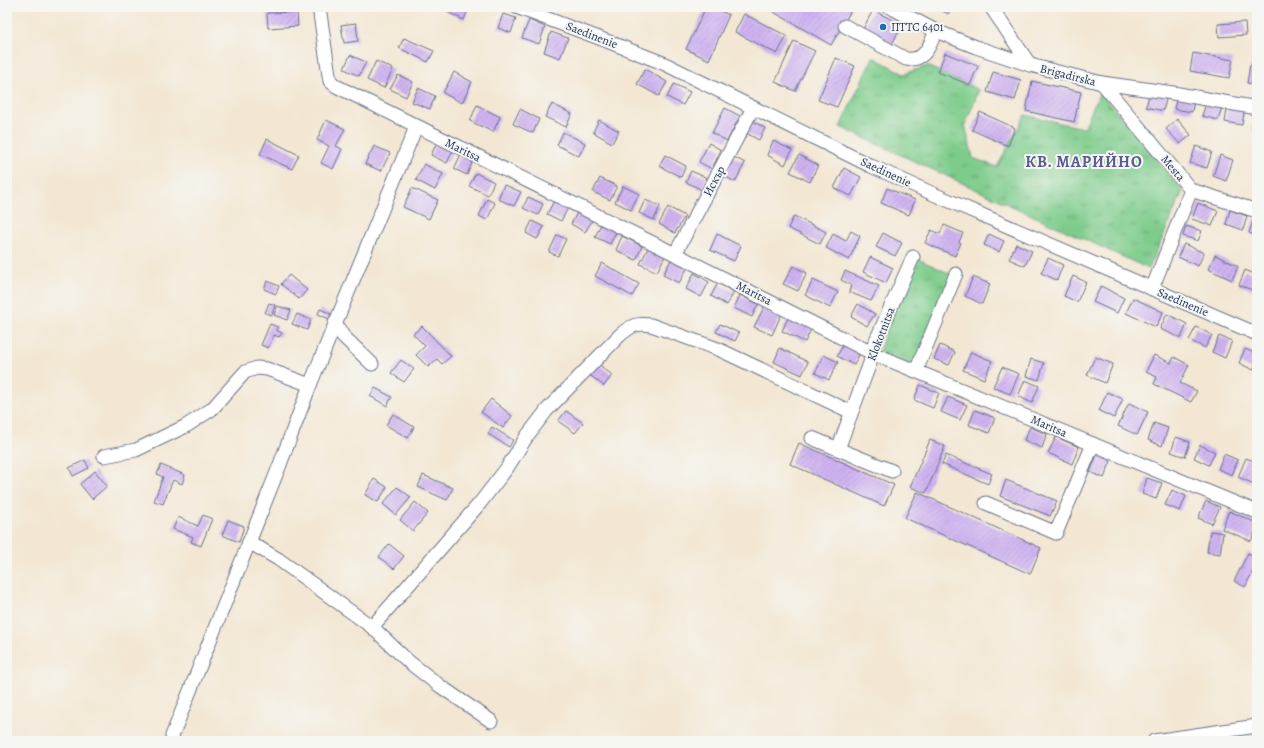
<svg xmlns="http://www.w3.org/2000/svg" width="1264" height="748" font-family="Alegreya,serif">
<defs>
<pattern id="park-tufts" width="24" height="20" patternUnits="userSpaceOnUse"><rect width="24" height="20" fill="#7ecc8b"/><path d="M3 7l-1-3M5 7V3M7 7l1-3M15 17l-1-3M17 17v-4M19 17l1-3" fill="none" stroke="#66a675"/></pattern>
<pattern id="building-hatch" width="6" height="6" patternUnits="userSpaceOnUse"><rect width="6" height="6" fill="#cfb3f1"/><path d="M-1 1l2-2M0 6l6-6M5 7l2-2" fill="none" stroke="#b19ad1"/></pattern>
</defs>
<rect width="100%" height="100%" fill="#f6f6f2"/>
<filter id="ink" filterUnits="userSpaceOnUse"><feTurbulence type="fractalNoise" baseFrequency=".025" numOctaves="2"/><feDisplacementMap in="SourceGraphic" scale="8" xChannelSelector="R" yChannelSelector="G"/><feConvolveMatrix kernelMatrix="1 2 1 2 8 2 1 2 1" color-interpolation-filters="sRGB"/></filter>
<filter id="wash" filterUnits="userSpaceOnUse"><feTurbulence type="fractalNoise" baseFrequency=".012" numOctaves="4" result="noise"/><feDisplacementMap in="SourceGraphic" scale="16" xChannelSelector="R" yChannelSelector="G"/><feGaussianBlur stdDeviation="0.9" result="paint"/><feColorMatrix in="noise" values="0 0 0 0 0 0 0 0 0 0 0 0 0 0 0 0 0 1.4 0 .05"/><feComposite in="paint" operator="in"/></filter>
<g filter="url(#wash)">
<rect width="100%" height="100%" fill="#f3e7d3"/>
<g fill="url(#park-tufts)" stroke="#4c7e74">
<path d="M873,57L904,74L927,66L979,90L965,125L973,158L997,167L1025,115L1084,128L1100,92L1183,191L1149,269L840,127Z"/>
<path d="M913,257L956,276L915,367L879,351Z"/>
</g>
<g id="blocks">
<g fill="url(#building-hatch)">
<path d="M450,7H469L464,20L447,12Z"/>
<path d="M706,7H713L729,15L709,60L686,49Z"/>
<path d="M765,7H853L831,45Z"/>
<path d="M937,7H953L948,14Z"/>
<path d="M873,10L902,25L892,44L863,29Z"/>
<path d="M297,12L298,26L268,28L267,13Z"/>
<path d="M503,14L516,18L511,33L498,28Z"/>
<path d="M744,14L787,36L777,54L735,32Z"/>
<path d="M529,20L545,27L539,44L522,38Z"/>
<path d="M1245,22L1246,35L1219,37L1218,24Z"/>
<path d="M356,23L358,41L344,43L341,25Z"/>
<path d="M551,32L568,38L560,58L544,52Z"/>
<path d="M404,38L434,51L428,62L399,48Z"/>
<path d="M794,41L815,51L795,91L775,82Z"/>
<path d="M945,53L978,66L970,85L938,72Z"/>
<path d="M1193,53L1233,60L1229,78L1190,71Z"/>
<path d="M350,55L366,62L359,76L344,69Z"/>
<path d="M836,58L855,66L837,107L818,100Z"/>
<path d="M376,61L393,69L384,88L367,80Z"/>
<path d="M1250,65L1257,66V85L1247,83Z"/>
<path d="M645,69L667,82L659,96L637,84Z"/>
<path d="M454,72L472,82L462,103L443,93Z"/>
<path d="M993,72L1021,80L1015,100L987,92Z"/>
<path d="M398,75L413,82L406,97L390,89Z"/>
<path d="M1032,81L1081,92L1074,122L1026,111Z"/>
<path d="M674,84L690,92L683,105L667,97Z"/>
<path d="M418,88L435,96L430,109L412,102Z"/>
<path d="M1150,91L1167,96L1163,111L1146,107Z"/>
<path d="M1177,96L1194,99L1192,112L1174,109Z"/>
<path d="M1206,103L1222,107L1218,120L1202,116Z"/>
<path d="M552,104L572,114L566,127L545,117Z"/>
<path d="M1228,104L1245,108L1242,125L1225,122Z"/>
<path d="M477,105L500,117L493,132L470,121Z"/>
<path d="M725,108L740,116L727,141L712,133Z"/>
<path d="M520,109L539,119L533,133L513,124Z"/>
<path d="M980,112L1015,128L1008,146L972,130Z"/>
<path d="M1255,112L1257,113V131L1252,130Z"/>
<path d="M1177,119L1191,135L1180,144L1166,129Z"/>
<path d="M326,120L345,129L336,146L342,149L333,169L321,163L329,146L317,140Z"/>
<path d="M599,120L619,131L612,143L593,132Z"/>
<path d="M751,120L765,128L759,140L744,132Z"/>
<path d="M563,132L585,143L579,156L557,145Z"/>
<path d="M267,139L299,155L292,169L260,154Z"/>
<path d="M773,141L792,150L785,165L767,155Z"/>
<path d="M437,142L453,150L447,163L431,155Z"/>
<path d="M709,143L721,150L712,169L699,162Z"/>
<path d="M374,146L390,153L381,171L365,164Z"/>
<path d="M1196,146L1212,152L1207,168L1190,163Z"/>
<path d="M462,152L474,158L467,175L454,169Z"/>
<path d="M665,155L686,166L681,177L659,166Z"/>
<path d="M799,155L818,165L810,182L790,172Z"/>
<path d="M1220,155L1233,160L1226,181L1213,176Z"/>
<path d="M732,156L745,163L735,182L722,175Z"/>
<path d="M424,164L443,174L435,190L416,180Z"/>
<path d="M844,168L861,177L851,196L834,188Z"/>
<path d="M691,171L707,178L702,190L686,182Z"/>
<path d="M476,173L494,182L488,195L469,186Z"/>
<path d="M600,178L617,186L610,200L593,192Z"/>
<path d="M504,185L521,192L514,206L498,199Z"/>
<path d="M623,186L639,194L631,210L615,202Z"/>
<path d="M412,188L438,200L429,219L403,207Z"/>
<path d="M887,188L915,200L909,215L881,203Z"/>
<path d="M528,197L543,204L538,215L523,208Z"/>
<path d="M487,199L495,203L487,220L479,216Z"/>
<path d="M555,199L569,206L561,221L547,214Z"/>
<path d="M645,200L660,206L654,220L639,213Z"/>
<path d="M1198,203L1218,211L1212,226L1192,219Z"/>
<path d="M668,207L685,216L675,233L659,224Z"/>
<path d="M1230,210L1247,216L1243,230L1226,224Z"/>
<path d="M578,211L593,219L585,232L571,224Z"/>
<path d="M794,216L826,232L820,244L788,228Z"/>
<path d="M1254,218L1257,219V236L1249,233Z"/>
<path d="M532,221L544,227L537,239L526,233Z"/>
<path d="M602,222L617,230L610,244L595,237Z"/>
<path d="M944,225L963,233L959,242L961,243L955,256L925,243L931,230L940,234Z"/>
<path d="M1186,226L1202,231L1198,241L1183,236Z"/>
<path d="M851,231L860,236L849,260L826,248L833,234L846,241Z"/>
<path d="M883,233L902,243L895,256L876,247Z"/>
<path d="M717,234L741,246L734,261L710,250Z"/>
<path d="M989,234L1004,241L999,252L984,245Z"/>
<path d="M557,235L566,239L558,256L549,252Z"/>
<path d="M622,236L642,246L636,260L616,250Z"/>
<path d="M1016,244L1032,251L1025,266L1009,259Z"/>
<path d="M1184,244L1204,253L1198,266L1178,257Z"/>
<path d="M648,248L665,256L657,272L640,264Z"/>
<path d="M1215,255L1238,266L1232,280L1208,269Z"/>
<path d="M673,256L689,265L679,283L663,275Z"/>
<path d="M870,257L893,268L886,283L863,272Z"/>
<path d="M1048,258L1063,265L1057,280L1041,273Z"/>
<path d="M602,263L639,284L632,296L595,276Z"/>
<path d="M793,266L807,273L798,291L783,284Z"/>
<path d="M1245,270L1257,275V287L1255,291L1239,285Z"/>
<path d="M845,271L879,286L871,301L849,292L851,285L841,280Z"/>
<path d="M694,273L709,282L701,297L686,289Z"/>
<path d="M289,275L307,290L299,299L281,284Z"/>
<path d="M1073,276L1086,282L1077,302L1064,296Z"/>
<path d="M973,277L990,284L982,304L965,296Z"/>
<path d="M813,280L838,292L830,308L805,295Z"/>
<path d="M267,281L279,286L276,294L264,289Z"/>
<path d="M718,283L734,292L727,305L711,296Z"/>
<path d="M1101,286L1124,298L1117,313L1093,302Z"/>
<path d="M740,295L758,304L752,317L734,308Z"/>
<path d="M1133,298L1163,312L1156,327L1126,313Z"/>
<path d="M269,303L275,305L272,315L265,313Z"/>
<path d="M858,304L875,314L867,326L851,317Z"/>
<path d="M765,305L782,313L772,335L754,327Z"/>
<path d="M277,306L291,310L287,320L274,315Z"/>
<path d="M320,309L331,314L329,319L318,314Z"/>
<path d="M297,314L311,320L307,330L292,324Z"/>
<path d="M1167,314L1187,324L1181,338L1160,329Z"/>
<path d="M789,316L812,327L805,342L782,331Z"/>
<path d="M270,324L278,327L276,330L282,333L279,337L274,335L268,348L261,345Z"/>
<path d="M720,324L739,333L735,341L716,332Z"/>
<path d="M422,326L451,356L442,364L437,359L428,367L416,355L425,346L413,334Z"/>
<path d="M1196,327L1212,335L1205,348L1189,340Z"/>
<path d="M1219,336L1232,341L1225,358L1212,352Z"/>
<path d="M843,345L860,353L854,365L837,356Z"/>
<path d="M940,345L955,352L949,365L934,359Z"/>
<path d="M780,348L808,362L802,375L774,362Z"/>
<path d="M1245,349L1257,354V361L1253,370L1239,363Z"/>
<path d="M971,352L992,361L984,379L963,370Z"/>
<path d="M824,355L838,362L829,380L815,373Z"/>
<path d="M1154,355L1171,363L1174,357L1189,365L1180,383L1197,391L1191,402L1154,384L1157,377L1146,372Z"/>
<path d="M1095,357L1113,364L1105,383L1087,375Z"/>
<path d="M1031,359L1044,363L1039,380L1026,376Z"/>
<path d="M401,360L414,369L404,382L391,373Z"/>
<path d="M596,362L612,375L604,386L587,373Z"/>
<path d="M1002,367L1019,374L1010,394L993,387Z"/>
<path d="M1025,380L1039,386L1032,403L1018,396Z"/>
<path d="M920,385L939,393L933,408L914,400Z"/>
<path d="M375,388L392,397L387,406L370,396Z"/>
<path d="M1107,392L1123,399L1114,418L1099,411Z"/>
<path d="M948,397L967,405L960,420L941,412Z"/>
<path d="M491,399L512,416L503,428L481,412Z"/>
<path d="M1129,403L1148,412L1137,435L1118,426Z"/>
<path d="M975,410L995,418L989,433L969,425Z"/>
<path d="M566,411L583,423L575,433L558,421Z"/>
<path d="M393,414L414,427L408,438L386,425Z"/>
<path d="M1154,423L1168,428L1162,446L1148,440Z"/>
<path d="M492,427L513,440L509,447L488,434Z"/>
<path d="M1030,427L1047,434L1042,448L1024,440Z"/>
<path d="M1056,437L1079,447L1072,464L1048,453Z"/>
<path d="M1176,437L1190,442L1185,457L1171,452Z"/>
<path d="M930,440L945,446L926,493L910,487Z"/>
<path d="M799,443L894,485L884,506L790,464Z"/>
<path d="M1200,445L1215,452L1209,465L1194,458Z"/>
<path d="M1224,454L1238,460L1232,475L1218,469Z"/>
<path d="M946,455L992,474L988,484L942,464Z"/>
<path d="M1097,455L1111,461L1104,478L1090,472Z"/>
<path d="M1246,458L1257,462V476L1254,484L1238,477Z"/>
<path d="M85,460L89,468L73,476L69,468Z"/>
<path d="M161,465L185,475L182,484L173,480L163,504L154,501L163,477L157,474Z"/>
<path d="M95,471L107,486L92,499L80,484Z"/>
<path d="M423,475L453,488L447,500L418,487Z"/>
<path d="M1147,478L1162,483L1156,499L1142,494Z"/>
<path d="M374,479L387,487L378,502L365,495Z"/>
<path d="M1006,480L1057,501L1050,516L1000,496Z"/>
<path d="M397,487L411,497L396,515L383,504Z"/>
<path d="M1172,490L1186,496L1180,511L1165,505Z"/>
<path d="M917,492L1041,548L1030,574L905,518Z"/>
<path d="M1206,501L1220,507L1212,524L1198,518Z"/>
<path d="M415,502L428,513L413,531L400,520Z"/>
<path d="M1229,511L1257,523V527L1251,541L1222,529Z"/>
<path d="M203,515L212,519L201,546L191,542L193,537L173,529L178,517L198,526Z"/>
<path d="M228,520L244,526L239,542L222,535Z"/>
<path d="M1210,531L1223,533L1220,554L1207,552Z"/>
<path d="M389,544L404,556L394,569L379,557Z"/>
<path d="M1248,553L1257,558V563L1245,587L1234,581Z"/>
</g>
</g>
</g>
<g filter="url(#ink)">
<use href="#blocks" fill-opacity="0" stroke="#676f87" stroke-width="1"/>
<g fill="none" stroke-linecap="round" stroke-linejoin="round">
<defs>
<g id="minor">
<path d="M319,7L329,75L330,81L336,86L675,254L872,353L1257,512"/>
<path d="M516,7L599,38L663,63L871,166L938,196L1257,334"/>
<path d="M890,7L936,31L976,47L1030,65L1102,83L1173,93L1257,108"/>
<path d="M991,7L1030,65"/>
<path d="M845,26L906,59C926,61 929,46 936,31"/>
<path d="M1102,83L1191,190L1152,289"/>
<path d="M1191,190L1257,211"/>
<path d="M675,254L753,108"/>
<path d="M335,323L343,336L372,364"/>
<path d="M916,371L956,274"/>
<path d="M812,438L838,449L870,363L874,345L913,257"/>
<path d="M838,449L892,471"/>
<path d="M104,456L136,450L186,426L212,409L245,372L257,368L267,369L310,385"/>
<path d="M986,503L1056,533L1093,444"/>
<path d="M249,542L278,559L372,627"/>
<path d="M491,721L440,686L409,662L372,627L480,503L507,468L527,436L547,410L620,335C632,325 636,323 651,325L718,349L851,412"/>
<path d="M172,736L279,467L310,385L416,127"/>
<path d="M1154,741L1257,726"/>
</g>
</defs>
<use href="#minor" stroke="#676f87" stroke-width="15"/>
<use href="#minor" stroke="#fff" stroke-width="13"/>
</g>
</g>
<circle fill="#1f6fb2" stroke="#f6f6f2" stroke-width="1.5" cx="883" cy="27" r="4"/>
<g text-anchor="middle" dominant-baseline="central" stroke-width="4" stroke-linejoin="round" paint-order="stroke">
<g font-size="12" fill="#1b2f5e" stroke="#f6f6f2" text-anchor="start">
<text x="891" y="27">ПТТС 6401</text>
</g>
<g font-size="12" fill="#1b2f5e" stroke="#f6f6f2">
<text transform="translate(592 35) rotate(21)">Saedinenie</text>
<text transform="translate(1068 75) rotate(14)">Brigadirska</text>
<text transform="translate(463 150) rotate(26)">Maritsa</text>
<text transform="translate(1173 168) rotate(50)">Mesta</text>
<text transform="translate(886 172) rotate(25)">Saedinenie</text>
<text transform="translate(714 181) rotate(-62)">Искър</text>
<text transform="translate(754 293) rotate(27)">Maritsa</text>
<text transform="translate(1183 302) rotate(23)">Saedinenie</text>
<text transform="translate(881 334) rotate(-69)">Klokotnitsa</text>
<text transform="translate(1049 426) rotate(23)">Maritsa</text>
</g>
<g font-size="16" font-weight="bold" letter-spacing="1" fill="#5a5d91" stroke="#f6f6f2">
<text x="1084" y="162">КВ. МАРИЙНО</text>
</g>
</g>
<rect width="1264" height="748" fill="none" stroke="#f6f6f2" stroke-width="24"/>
</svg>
